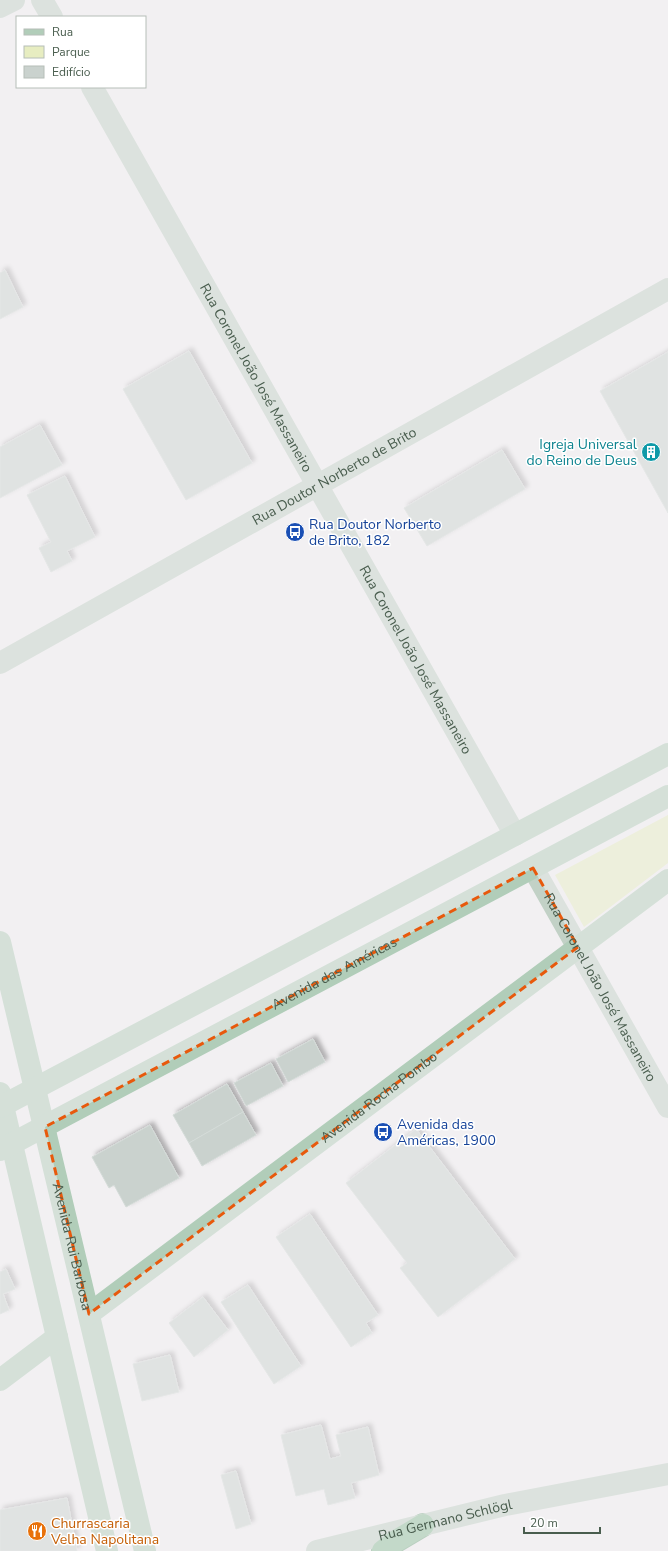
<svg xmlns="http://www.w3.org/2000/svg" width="668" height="1551" font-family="'Nunito Sans',sans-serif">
<defs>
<filter id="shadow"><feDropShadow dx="3.5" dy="-3.5" stdDeviation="2" flood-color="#0004"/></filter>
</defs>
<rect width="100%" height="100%" fill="#f2f0f2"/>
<path fill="#e7edc1" d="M668,815V863L584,927L555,875Z"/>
<g fill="#cad2ce" stroke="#d4dbd8" filter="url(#shadow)">
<path d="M5,270L23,307L0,319V273Z"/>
<path d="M189,351L252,463L186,500L123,389Z"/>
<path d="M668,352V513L600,391Z"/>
<path d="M40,425L62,465L0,498V447Z"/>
<path d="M502,450L525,489L427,546L404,508Z"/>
<path d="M65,476L95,537L67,551L72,561L51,572L39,548L51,542L27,495Z"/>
<path d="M313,1039L325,1062L288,1082L276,1059Z"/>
<path d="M271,1063L283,1086L246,1106L234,1083Z"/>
<path d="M227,1084L243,1112L189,1143L173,1115Z"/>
<path d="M243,1112L256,1135L202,1166L189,1143Z"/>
<path d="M150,1125L179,1178L126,1207L114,1185L109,1188L92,1157Z"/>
<path d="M416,1129L515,1259L438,1317L400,1268L407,1263L346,1183Z"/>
<path d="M310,1214L378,1315L366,1323L372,1333L351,1347L276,1237Z"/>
<path d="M6,1269L15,1289L3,1294L9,1310L0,1314V1272Z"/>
<path d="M248,1285L301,1366L274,1384L221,1302Z"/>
<path d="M203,1297L228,1330L194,1357L169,1323Z"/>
<path d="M170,1355L179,1392L142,1401L133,1364Z"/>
<path d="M321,1425L330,1459L341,1456L336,1435L368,1427L379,1475L351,1483L355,1498L328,1505L324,1489L296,1496L281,1435Z"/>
<path d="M236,1471L251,1524L236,1529L221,1475Z"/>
<path d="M67,1498L77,1551H0V1510Z"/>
</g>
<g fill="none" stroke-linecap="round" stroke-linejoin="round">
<defs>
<path id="highway" d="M383,1551L396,1541L423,1525"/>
</defs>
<use href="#highway" stroke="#76a884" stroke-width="24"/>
<g stroke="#c2d1c6" stroke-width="22">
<path d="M42,0L52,17"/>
<path d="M0,7L14,0"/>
<path id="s1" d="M92,87L515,835"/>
<path id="s2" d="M0,663L668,289"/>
<path id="s3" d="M533,868L668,1107"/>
<path id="s4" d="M317,1551L505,1505L668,1474"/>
</g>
<g stroke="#b1cdb9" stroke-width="22">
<path id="s5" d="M0,942L145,1551"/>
<path d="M0,1093L107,1551"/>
<path d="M0,1107L668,754"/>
<path id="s6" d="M0,1150L668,796"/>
<path id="s7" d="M89,1314L668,880"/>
<path d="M0,1380L57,1337"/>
</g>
<use href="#highway" stroke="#8bbc98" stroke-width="22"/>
</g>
<path d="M0 0H668V1551H0ZM533,868L578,947L89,1314L45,1127Z" fill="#f2f0f2" fill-opacity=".55" fill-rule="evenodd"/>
<path fill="none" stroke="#e8590c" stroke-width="3" stroke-dasharray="8 5" stroke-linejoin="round" d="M533,868L578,947L89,1314L45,1127Z"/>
<defs>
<symbol id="building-disc" viewBox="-11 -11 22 22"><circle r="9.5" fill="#0f9aa8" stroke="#fff"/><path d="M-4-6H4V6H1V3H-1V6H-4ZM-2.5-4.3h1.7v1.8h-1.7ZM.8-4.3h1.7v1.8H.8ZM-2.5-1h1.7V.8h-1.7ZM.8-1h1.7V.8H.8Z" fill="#fff"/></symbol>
<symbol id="bus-disc" viewBox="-11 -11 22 22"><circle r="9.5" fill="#1a4fb4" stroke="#fff"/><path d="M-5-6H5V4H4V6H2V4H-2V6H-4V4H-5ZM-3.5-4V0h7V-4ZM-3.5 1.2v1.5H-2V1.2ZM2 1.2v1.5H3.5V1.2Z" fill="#fff"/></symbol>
<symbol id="restaurant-disc" viewBox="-11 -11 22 22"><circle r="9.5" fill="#e8710a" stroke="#fff"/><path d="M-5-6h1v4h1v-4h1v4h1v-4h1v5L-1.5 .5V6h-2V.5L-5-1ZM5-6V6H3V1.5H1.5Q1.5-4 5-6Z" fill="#fff"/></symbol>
</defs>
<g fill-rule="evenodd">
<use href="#building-disc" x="640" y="441" width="22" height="22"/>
<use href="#bus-disc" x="284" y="521" width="22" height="22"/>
<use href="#bus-disc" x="372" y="1121" width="22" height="22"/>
<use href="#restaurant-disc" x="26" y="1520" width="22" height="22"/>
</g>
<g text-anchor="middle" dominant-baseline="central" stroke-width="3" stroke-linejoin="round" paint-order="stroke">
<g font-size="14" fill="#495d4e" stroke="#fff">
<text stroke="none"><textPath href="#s1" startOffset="334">Rua Coronel João José Massaneiro</textPath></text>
<text stroke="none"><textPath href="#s2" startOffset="383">Rua Doutor Norberto de Brito</textPath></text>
<text stroke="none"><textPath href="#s1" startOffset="658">Rua Coronel João José Massaneiro</textPath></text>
<text stroke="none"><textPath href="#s6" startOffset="378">Avenida das Américas</textPath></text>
<text stroke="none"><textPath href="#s3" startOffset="137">Rua Coronel João José Massaneiro</textPath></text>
<text stroke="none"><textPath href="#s7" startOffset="362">Avenida Rocha Pombo</textPath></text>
<text stroke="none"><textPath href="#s5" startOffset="313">Avenida Rui Barbosa</textPath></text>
<text stroke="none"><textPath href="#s4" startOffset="132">Rua Germano Schlögl</textPath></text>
</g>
<g font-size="14" fill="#0d838f" stroke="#fff" text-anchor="end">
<text x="637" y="444">Igreja Universal<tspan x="637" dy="16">do Reino de Deus</tspan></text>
</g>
<g font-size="14" fill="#164399" stroke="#fff" text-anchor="start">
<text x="309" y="524">Rua Doutor Norberto<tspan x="309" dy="16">de Brito, 182</tspan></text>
<text x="397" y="1124">Avenida das<tspan x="397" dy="16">Américas, 1900</tspan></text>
</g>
<g font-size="14" fill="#c56008" stroke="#fff" text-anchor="start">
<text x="51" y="1523">Churrascaria<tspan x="51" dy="16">Velha Napolitana</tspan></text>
</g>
</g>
<rect x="16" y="16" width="130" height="72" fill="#ffffff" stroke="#b6beb8"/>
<rect x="24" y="29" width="20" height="6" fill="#b1cdb9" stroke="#b6beb8"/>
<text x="52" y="36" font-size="12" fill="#495d4e">Rua</text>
<rect x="24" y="46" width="20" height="12" fill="#e7edc1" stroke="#b6beb8"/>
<text x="52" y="56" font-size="12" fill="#495d4e">Parque</text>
<rect x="24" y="66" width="20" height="12" fill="#cad2ce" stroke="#b6beb8"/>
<text x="52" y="76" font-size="12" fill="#495d4e">Edifício</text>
<path d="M524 1527v6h76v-6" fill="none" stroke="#495d4e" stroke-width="2"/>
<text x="530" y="1527" font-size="12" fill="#495d4e" stroke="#ffffff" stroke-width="3" paint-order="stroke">20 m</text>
</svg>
